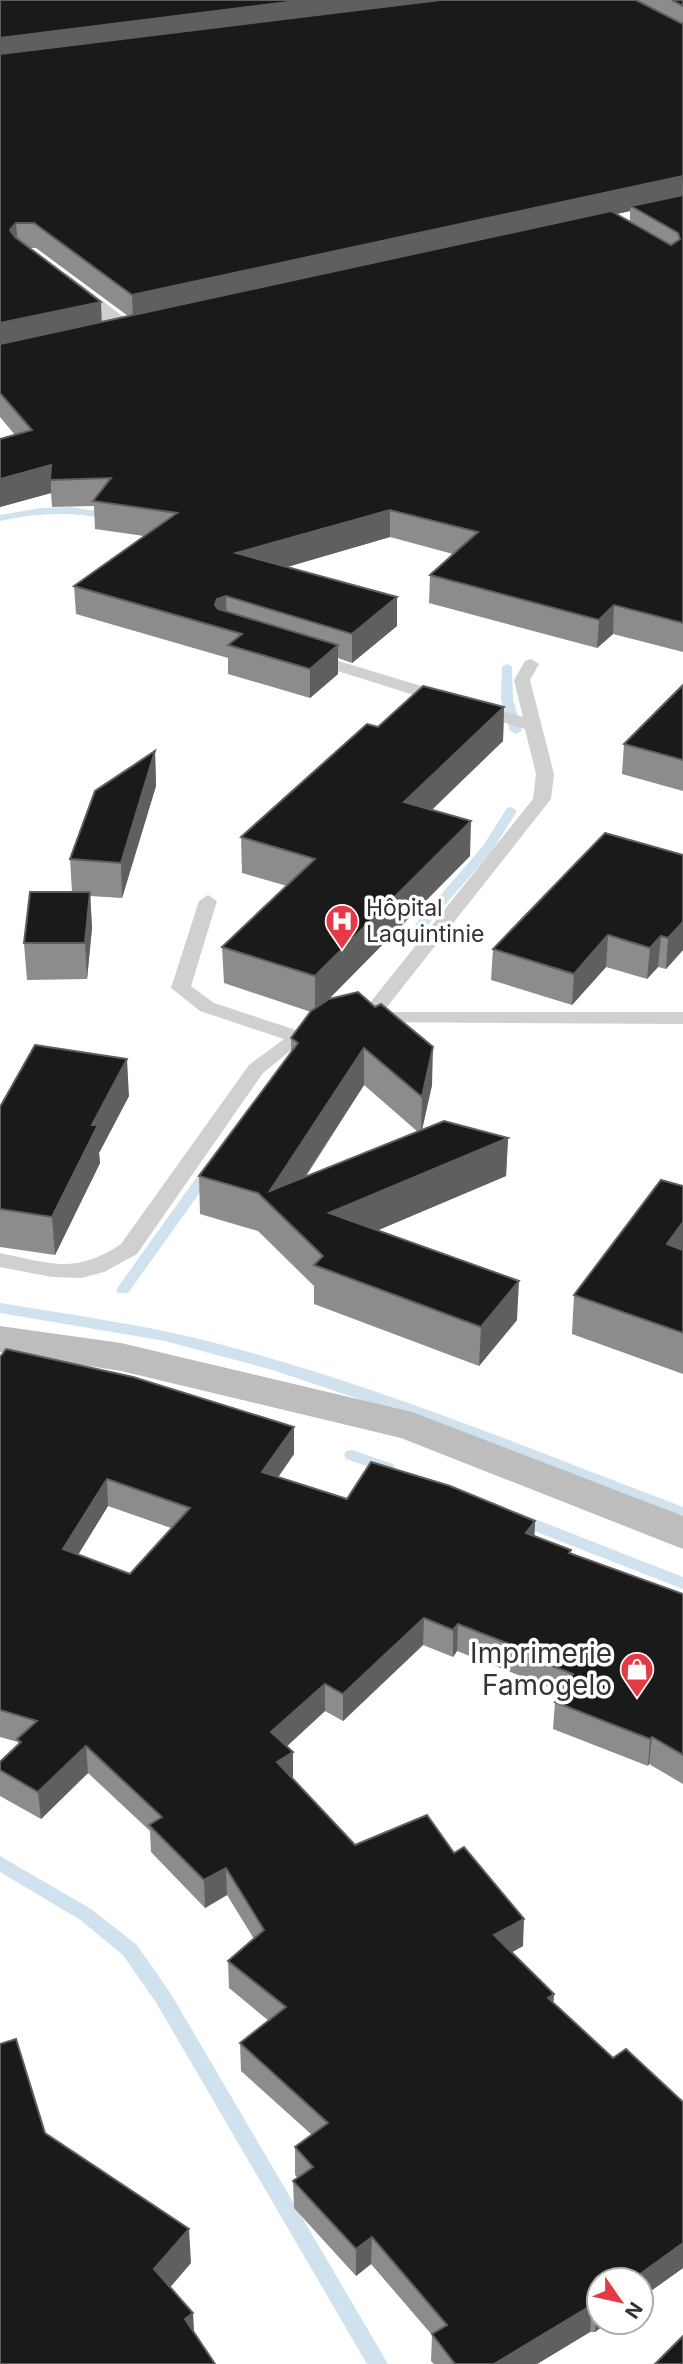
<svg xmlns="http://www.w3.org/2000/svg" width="683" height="2364" font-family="Inter,sans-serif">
<rect width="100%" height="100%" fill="#fff"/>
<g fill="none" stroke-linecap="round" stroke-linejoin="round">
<g fill="#cfe2ee" fill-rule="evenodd">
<path d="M70,507L98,511L116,517L111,520C74,511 37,513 0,521V515L41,508Z"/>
<path d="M507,664L512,667L513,699L522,731L516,734L510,731L501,699L502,667Z"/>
<path d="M511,807L517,811L492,851L425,928H417L415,925L417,922L483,846L507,808Z"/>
<path d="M209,1166L216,1170L128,1293H118L116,1290L118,1287L204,1167Z"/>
<path d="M0,1303C73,1315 147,1325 219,1344C377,1385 530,1449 683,1507V1519L447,1429L273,1370L165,1341L0,1313Z"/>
<path d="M352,1450L393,1464L395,1468L393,1472L387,1473L346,1459L344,1455L346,1451Z"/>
<path d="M517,1512L683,1577V1589L511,1522L509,1518L511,1514Z"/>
<path d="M0,1856L91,1909L137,1945L171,1994L388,2364H367L157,2004L123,1955L79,1919L0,1872Z"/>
</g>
<g fill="#d0d0d0" fill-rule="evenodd">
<path d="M312,653L451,695L453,699L445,704L439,703L306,661L304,658L306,655Z"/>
<path d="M531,659L539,664L530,680L554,774L551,799L383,1012H683V1024L361,1022L358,1018L361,1014L533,799L536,774L525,729L470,712L468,708L476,703L523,717L514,680L525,661Z"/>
<path d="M208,895L217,901L191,986L214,1003L299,1031L315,1024L325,1030L290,1051L263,1073L137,1254L104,1272L82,1278L52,1277L0,1267V1253C50,1263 75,1275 121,1244L249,1065L284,1039L200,1011L171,988L199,901Z"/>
</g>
<path fill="#d0d0d0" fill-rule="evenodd" d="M59,272L67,274L137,327L140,332L137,337L128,339L119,337L51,284L47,279L51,274Z"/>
<path fill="#bdbdbd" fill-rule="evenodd" d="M0,1326L121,1343L412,1412L683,1516V1549L401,1438L121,1371L0,1352Z"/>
</g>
<g fill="#8c8c8c" fill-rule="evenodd">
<path d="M0,0H683V652L613,634L597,648L429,603L430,575L453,554L390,537L286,567L397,626L352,663L338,658V674L310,698L228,674V658L76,614L74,586L144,536L95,529L94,506L52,507L51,493L0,507V439L15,435L0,417ZM630,211V221L617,214ZM28,248H36L128,316L102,322Z"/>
<path d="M683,685V791L622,774L624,744Z"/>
<path d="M504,707L503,741L432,810L470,856L328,1000L432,1085L422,1130L508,1138L506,1176L378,1230L517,1320L479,1366L314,1304V1286L258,1231L200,1214L199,1176L291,1052V1038L311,1012L224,983L222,947L287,886L242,873L241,837L378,727ZM364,1085L418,1132L305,1178Z"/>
<path d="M155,751L156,786L122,898L90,896L92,928L87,979L27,980L24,943L72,892L70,859Z"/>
<path d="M683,855V950L666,969L658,967L647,979L606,967L572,1005L491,980L493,949Z"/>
<path d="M129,1096L99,1153L100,1163L55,1255L0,1247V1107Z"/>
<path d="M683,1186V1374L572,1334L574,1295Z"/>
<path d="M0,1356L294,1427V1454L278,1477L347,1499L535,1521L534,1536L571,1553L683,1594V1784L649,1764L648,1766L553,1729L555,1702L558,1696L550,1693L551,1688L457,1651L453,1657L423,1645L343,1721L325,1711L287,1746L293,1752V1779L355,1845L523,1946L512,1952L554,1994L553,2002L613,2058L683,2102V2268L641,2298L599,2322H608L595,2332H590L537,2364H434L431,2361L432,2335L371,2264L356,2276L294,2208L293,2181L298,2178L295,2175V2147L312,2135L241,2071L240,2043L269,2021L229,1988L228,1961L254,1939L227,1895L205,1908L151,1852L150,1831L88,1773L41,1819L0,1796V1762L18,1745V1742L0,1737ZM108,1506L171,1528L130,1574L78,1555Z"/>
</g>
<g fill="#5f5f5f">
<path d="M305,0H476L0,60V38Z"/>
<path d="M683,176L682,199L631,206L630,211L133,320L132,295Z"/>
<path d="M16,223L18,247L10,230Z"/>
<path d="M101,302L102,328L0,349V323Z"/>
<path d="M51,465V493L0,507V479Z"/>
<path d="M390,510V537L236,582V553Z"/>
<path d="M226,596L227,624L218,628L215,605L217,599Z"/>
<path d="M397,597V626L352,663V634Z"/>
<path d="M614,605L613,634L597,648L599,620Z"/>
<path d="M338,645V674L310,698V669Z"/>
<path d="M504,707L503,741L403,837L404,802Z"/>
<path d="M155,751L156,786L122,898L121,863Z"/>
<path d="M471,821L470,856L315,1013V976Z"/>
<path d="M90,892L92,928L87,979L85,943Z"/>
<path d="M683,922V950L666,969L668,938Z"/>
<path d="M608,935L606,967L572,1005L574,974Z"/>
<path d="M661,936L658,967L647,979L650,948Z"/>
<path d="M433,1047L432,1085L421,1134L422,1097Z"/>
<path d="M364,1048V1085L280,1215L270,1191Z"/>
<path d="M127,1059L129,1096L99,1153L100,1163L55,1255L52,1217L92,1125Z"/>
<path d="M508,1138L506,1176L329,1251V1213Z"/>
<path d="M683,1222V1256L667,1244Z"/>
<path d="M519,1281L517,1320L479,1366L481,1327Z"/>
<path d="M294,1427V1454L263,1499L262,1472Z"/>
<path d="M107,1479L108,1506L65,1576L63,1549Z"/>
<path d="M535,1521L534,1548L526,1533Z"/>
<path d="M424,1618L423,1645L343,1721V1694Z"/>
<path d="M458,1624L457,1651L453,1657V1630Z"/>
<path d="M325,1684V1711L272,1760L271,1732Z"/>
<path d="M652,1737L649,1764L648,1766L650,1739Z"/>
<path d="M86,1746L88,1773L41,1819L38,1792Z"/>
<path d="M293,1752V1779L277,1762Z"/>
<path d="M226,1868L227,1895L205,1908L204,1880Z"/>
<path d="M524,1919L523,1946L493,1963L494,1935Z"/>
<path d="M554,1994L552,2021L548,1998Z"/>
<path d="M189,2229L191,2263L156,2304L154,2269Z"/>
<path d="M372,2237L371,2264L356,2276V2249Z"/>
<path d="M683,2243V2268L641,2298V2280H632Z"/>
<path d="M599,2304V2322H608L595,2332L597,2305Z"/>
<path d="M592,2305L590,2332L537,2364H494Z"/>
<path d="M193,2313L195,2347L185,2319Z"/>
</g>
<g fill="#1a1a1a" stroke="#5f5f5f" stroke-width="2" fill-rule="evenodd">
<path d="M0,0H305L0,38Z"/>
<path d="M440,0H636L683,24V176L132,295L34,223H16L10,230L15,237L101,302L0,323V54Z"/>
<path d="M672,0H683V6Z"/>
<path d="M683,195V623L614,605L599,620L430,575L478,532L390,510L236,553L397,597L352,634L226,596L217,599L215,605L218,609L338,645L310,669L228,645L242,634L74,586L177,513L93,501L111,478L50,480L51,465L0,479V439L32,430L0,393V344L611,211L671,245L680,239L678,233L631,206Z"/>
<path d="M683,685V760L624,744Z"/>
<path d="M423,686L504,707L404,802L471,821L315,976L222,947L315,859L241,837L367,724L378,727Z"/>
<path d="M155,751L121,863L70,859L95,791Z"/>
<path d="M605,833L683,855V922L668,938L661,936L650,948L608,935L574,974L493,949Z"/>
<path d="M30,892H90L85,943H24Z"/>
<path d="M358,992L375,1007L381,1004L433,1047L422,1097L364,1048L270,1191L444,1121L508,1138L329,1213L519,1281L481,1327L314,1265L323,1256L258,1193L199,1176L298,1043L291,1038L311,1011L329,999Z"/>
<path d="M35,1045L127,1059L92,1125H98L52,1217L0,1209V1107Z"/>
<path d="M661,1180L683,1186V1222L667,1244L683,1250V1333L574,1295Z"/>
<path d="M6,1349L133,1377L294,1427L262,1472L347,1499L371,1462L450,1486L535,1521L526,1533L571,1550L569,1553L683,1594V1755L652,1737L650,1739L555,1702L573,1674L552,1666L555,1662L458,1624L453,1630L424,1618L343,1694L325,1684L271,1732L293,1752L277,1762L355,1845L427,1815L454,1853L464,1847L524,1919L494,1935L554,1994L548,1998L613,2058L626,2049L683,2102V2243L632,2280H599V2304L597,2305H592L494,2364H455L432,2334L447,2325L372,2237L356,2249L293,2181L313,2167L295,2147L328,2123L240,2043L286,2007L228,1961L264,1930L226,1868L204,1880L149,1825L162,1817L86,1746L38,1792L0,1770V1762L21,1742L17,1739L37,1721L0,1710V1356H1ZM107,1479L190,1508L130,1574L63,1549Z"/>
<path d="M16,2039L45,2133L189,2229L154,2269L193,2313L185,2319L215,2364H0V2044Z"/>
<path d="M683,2336V2364H655Z"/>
</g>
<defs>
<symbol id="hospital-pin" viewBox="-11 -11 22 30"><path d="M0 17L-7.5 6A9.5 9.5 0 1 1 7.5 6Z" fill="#e63946" stroke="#fff"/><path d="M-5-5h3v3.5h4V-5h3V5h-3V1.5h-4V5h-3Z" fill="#fff"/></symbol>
<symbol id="shop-pin" viewBox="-11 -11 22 30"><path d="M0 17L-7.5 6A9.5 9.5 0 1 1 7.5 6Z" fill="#e63946" stroke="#fff"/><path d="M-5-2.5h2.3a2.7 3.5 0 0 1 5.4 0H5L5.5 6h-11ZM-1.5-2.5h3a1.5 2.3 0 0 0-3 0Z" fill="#fff"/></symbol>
</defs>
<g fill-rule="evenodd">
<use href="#hospital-pin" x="323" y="902" width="38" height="52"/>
<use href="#shop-pin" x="618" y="1650" width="38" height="52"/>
</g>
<g text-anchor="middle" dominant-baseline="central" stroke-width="7" stroke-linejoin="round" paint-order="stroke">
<g font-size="23" fill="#333" stroke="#fff" text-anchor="start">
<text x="366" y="908">Hôpital<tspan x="366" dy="26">Laquintinie</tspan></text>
</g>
<g font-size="28" fill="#333" stroke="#fff" text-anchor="end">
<text x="612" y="1653">Imprimerie<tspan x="612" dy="32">Famogelo</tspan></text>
</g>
</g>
<g transform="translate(620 2301) rotate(124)"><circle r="33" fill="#ffffff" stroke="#adadad" stroke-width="2"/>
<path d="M0-5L12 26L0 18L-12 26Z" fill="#e63946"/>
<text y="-10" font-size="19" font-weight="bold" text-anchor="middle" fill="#333333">N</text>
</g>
</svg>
